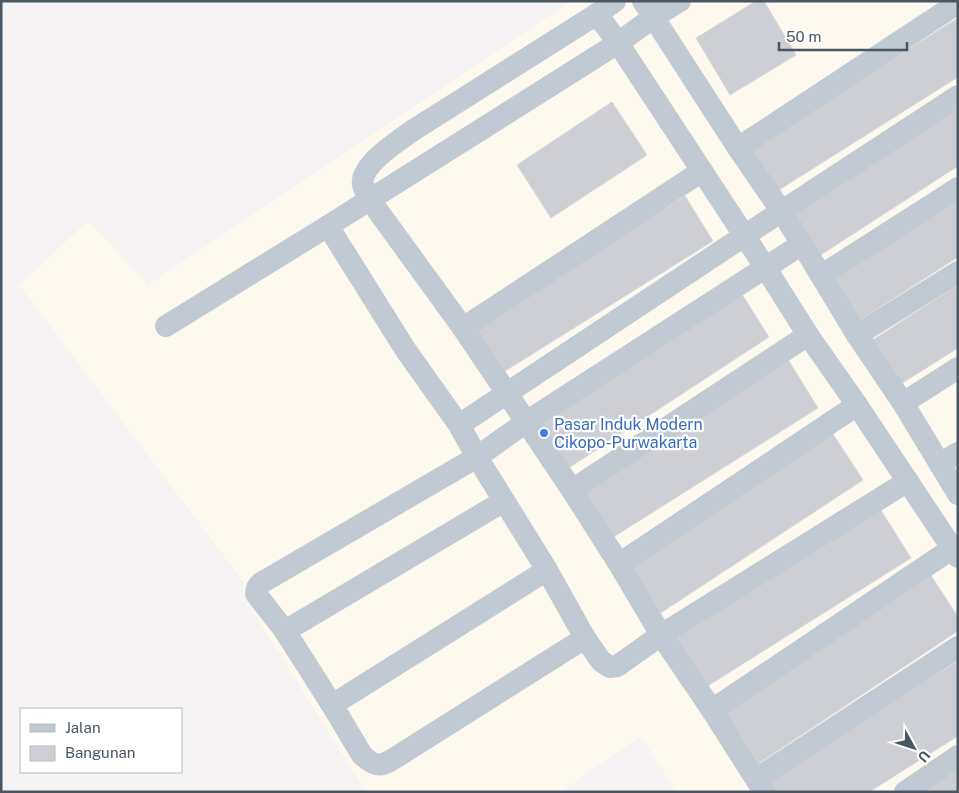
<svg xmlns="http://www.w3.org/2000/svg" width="959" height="793" font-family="'Public Sans',sans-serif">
<rect width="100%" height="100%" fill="#f5f3f3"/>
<path fill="#fdf9ef" d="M571,1H958V792H677L641,737L560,792H366L243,596V581L19,285L88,221L148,285Z"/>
<g fill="#cdcfd5" stroke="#d7d9de">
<path d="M756,1H764L796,55L730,95L696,38Z"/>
<path d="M958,18V77L774,193L748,150Z"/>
<path d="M612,102L647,155L551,218L517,165Z"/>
<path d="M958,109V166L816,258L790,217Z"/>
<path d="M958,195V257L857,322L829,278Z"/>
<path d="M685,196L713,241L502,373L474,328Z"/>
<path d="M958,285V348L896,387L868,343Z"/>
<path d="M738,288L769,337L561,473L530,425Z"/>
<path d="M787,358L818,408L607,541L576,491Z"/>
<path d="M829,428L863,480L656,616L622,565Z"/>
<path d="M877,504L911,558L703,689L670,636Z"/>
<path d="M930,574L958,617V631L759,763L724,710Z"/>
<path d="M958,661V736L869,792H771L765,782Z"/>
<path d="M958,763V792H914Z"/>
</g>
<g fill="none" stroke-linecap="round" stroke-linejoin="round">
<g stroke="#c1cad2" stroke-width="22">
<path d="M615,1L597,14L415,129C401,139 359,165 363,185C364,190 368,195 370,200L463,328L572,490L619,564L661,635L712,710L764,792"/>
<path d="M643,1L738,148L782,212L802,244L857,335L903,403L958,494"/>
<path d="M597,14L618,43L765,267L808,335L857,405L958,557"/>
<path d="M738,148L958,3"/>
<path d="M328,226L618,43L654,17L680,1"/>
<path d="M822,275L958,188"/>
<path d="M166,326L328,226L405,349L459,425L477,457L547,570L585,638L601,661L610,667L617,666L620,664L661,635L908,481"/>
<path d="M463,328L702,171"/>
<path d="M857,335L958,272"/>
<path d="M903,403L958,368"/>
<path d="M459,425L744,236L958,96"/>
<path d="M940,464L958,453"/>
<path d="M572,490L808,335"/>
<path d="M619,564L857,405"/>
<path d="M285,631L504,501"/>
<path d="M585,638L398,756C382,766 377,769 362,755L332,705L285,631L256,594C256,589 257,586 261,583L477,457L526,422L802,244"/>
<path d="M332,705L547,570"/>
<path d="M712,710L953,548"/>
<path d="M756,779L958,647"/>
<path d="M905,792L958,756"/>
</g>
</g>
<circle fill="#3f7fe0" stroke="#fff" stroke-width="2" cx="544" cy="433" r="5"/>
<g text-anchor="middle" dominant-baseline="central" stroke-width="4.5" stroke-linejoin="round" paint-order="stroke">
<g font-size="16" fill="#366cbe" stroke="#fff" text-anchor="start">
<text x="554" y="424">Pasar Induk Modern<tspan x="554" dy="18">Cikopo-Purwakarta</tspan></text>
</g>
</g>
<rect width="959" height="793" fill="none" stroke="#4a5661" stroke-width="5"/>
<rect x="20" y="708" width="162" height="65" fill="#ffffff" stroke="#b7bbc0"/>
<rect x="30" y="724" width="25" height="8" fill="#c1cad2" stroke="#b7bbc0"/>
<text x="65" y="733" font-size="15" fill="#4a5661">Jalan</text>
<rect x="30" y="746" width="25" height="15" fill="#cdcfd5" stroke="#b7bbc0"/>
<text x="65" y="758" font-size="15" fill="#4a5661">Bangunan</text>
<g transform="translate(914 748) rotate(130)" stroke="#ffffff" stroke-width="4" paint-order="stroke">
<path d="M0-4L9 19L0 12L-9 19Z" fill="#4a5661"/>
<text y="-8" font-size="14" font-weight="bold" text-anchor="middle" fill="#4a5661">U</text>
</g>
<path d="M779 42v8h128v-8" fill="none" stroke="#4a5661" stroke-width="2.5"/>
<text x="786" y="42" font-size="15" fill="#4a5661" stroke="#ffffff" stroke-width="4" paint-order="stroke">50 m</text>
</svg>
